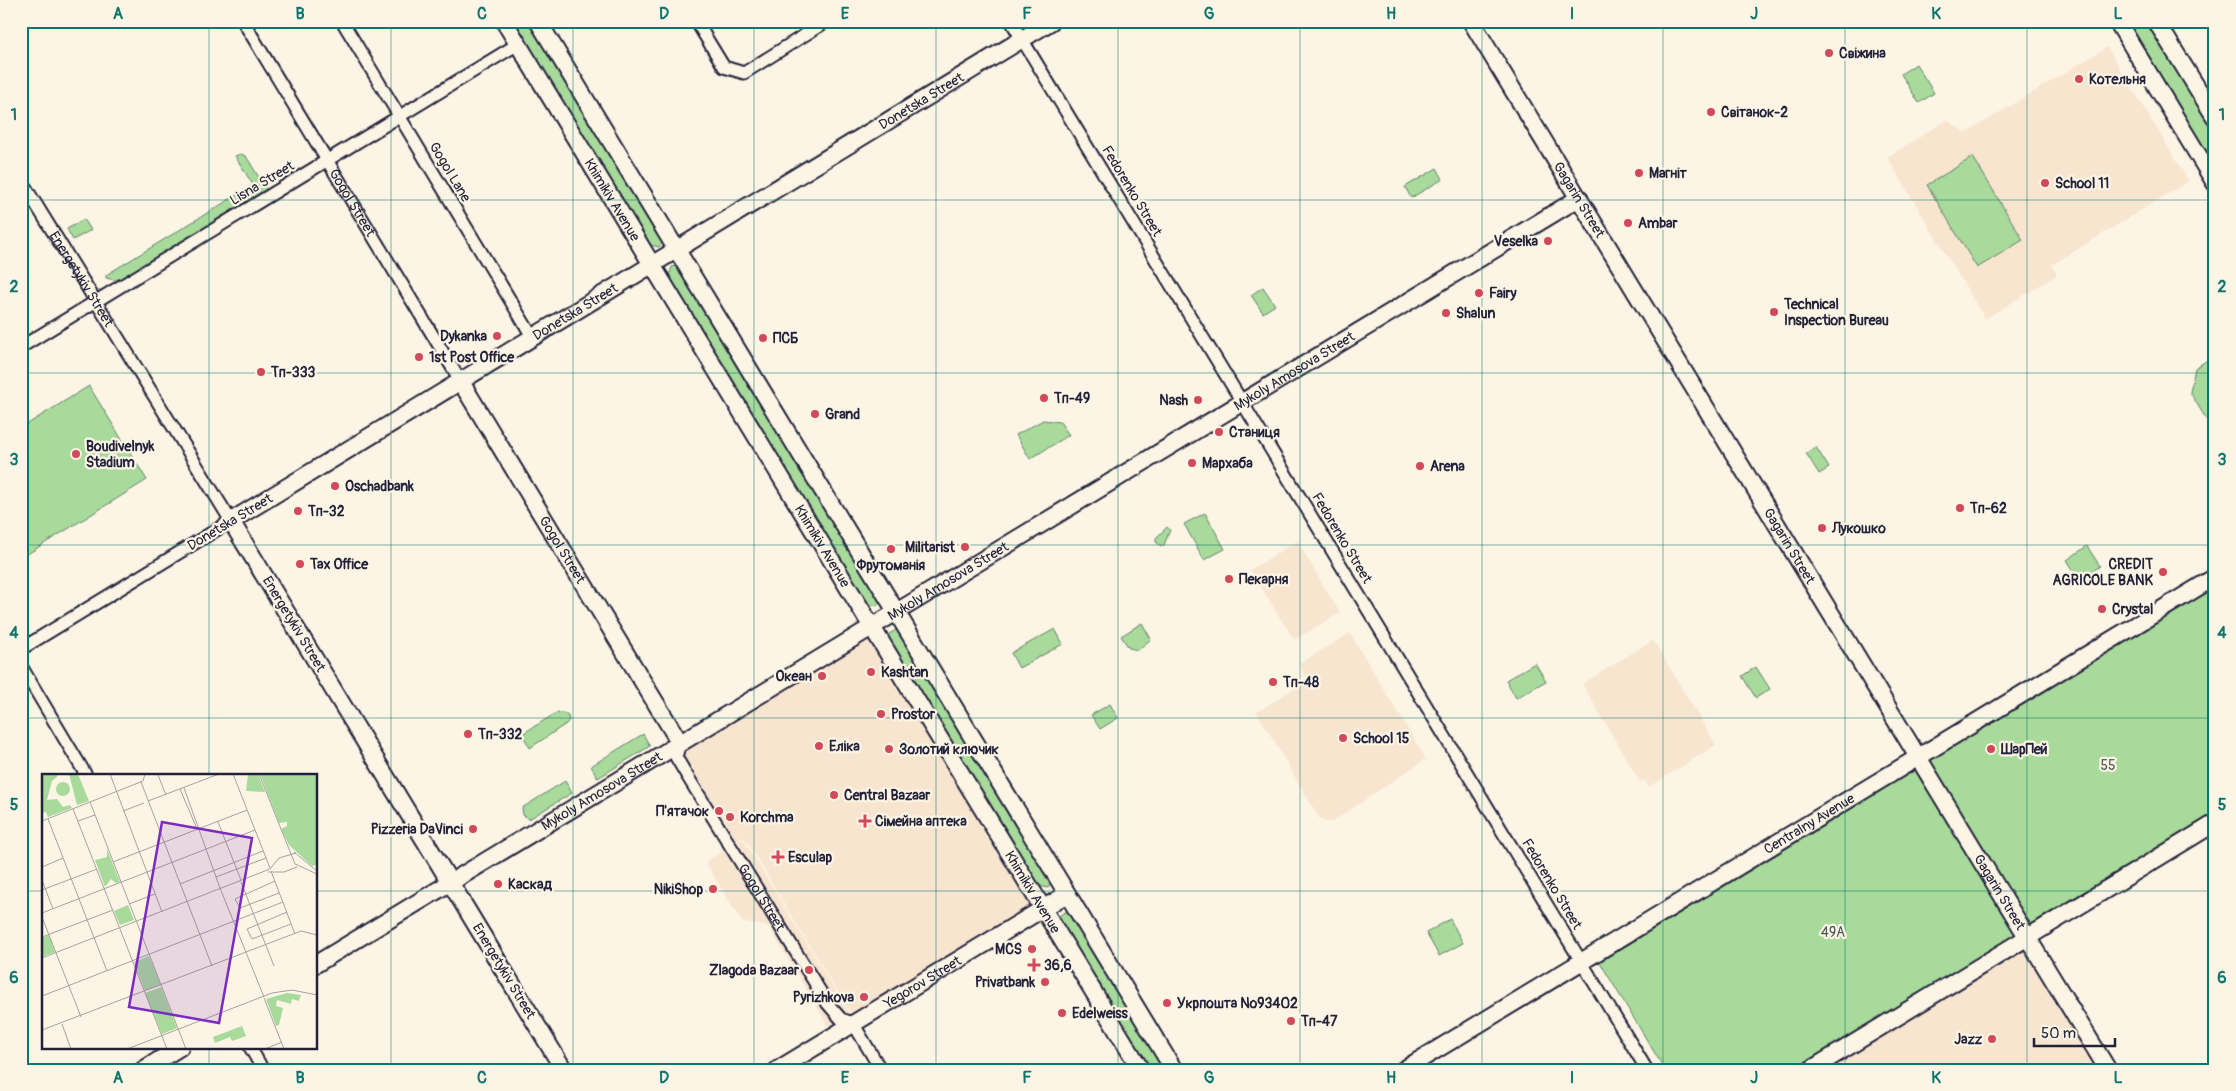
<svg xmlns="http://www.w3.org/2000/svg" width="2236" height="1091" font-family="Pangolin,sans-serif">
<rect width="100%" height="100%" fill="#fcf5e5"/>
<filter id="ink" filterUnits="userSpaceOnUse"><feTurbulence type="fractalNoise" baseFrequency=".02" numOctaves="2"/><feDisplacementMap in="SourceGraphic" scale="10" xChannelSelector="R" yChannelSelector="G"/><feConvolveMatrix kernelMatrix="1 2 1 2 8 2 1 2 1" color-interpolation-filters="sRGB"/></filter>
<g filter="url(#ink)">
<g fill="#f8e5d0">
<path d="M2107,47L2189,181L2052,265L2057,275L1985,319L1887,157L1947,120L1966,133Z"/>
<path d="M1297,541L1340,613L1294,640L1250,570Z"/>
<path d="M1350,633L1426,759L1332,822H1325L1319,818L1257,712L1308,680L1299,664Z"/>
<path d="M870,635L1033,906L852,1016L744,837L732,844L677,753Z"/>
<path d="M1653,640L1716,745L1649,787L1644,780L1640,782L1582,684Z"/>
<path d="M743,839L849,1013L828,1026L769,927L742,922L705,862Z"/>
<path d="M2026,945L2101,1070H1821Z"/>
</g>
<g fill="#a7da9b" stroke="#647e6b">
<path d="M513,21H528L661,238L662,243L659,247L650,245Z"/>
<path d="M2125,21H2147L2215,132V170Z"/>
<path d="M1916,64L1934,93L1919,103L1901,74Z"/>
<path d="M241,154L246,156L266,189L264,193L123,278L115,280L106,278V275L253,185L235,156Z"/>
<path d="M1973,157L2023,240L1977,268L1927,185Z"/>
<path d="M1437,168L1443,179L1411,198L1405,187Z"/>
<path d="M84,219L91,230L73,240L67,229Z"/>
<path d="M676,266L680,268L879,597L880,602L877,606L868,604L669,275L672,267Z"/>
<path d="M1263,287L1275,305L1263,313L1251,295Z"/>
<path d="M2215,355V434L2190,392L2195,368Z"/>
<path d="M89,386L147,480L21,558V428Z"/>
<path d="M1043,420L1060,422L1069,435L1030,459L1016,435Z"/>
<path d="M1816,447L1829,468L1819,474L1806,453Z"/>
<path d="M1205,513L1225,549L1204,560L1184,524Z"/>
<path d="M1167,527L1170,530L1164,545L1161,546L1156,542V538Z"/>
<path d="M2087,546L2100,566L2080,580L2067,560Z"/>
<path d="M2215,585V815L2030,927L1929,759Z"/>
<path d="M1142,623L1151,639L1138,650L1129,648L1121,636Z"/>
<path d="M1055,629L1063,644L1019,668L1011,653Z"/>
<path d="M896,630L900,632L1050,880L1051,884L1048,888L1039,886L889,639V634Z"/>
<path d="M1535,663L1546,681L1516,698L1506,680Z"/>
<path d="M1756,667L1770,689L1756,698L1742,676Z"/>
<path d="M1110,704L1118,718L1100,729L1091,715Z"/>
<path d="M558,712L567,714L569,720L566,724L530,748L522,734Z"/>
<path d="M643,734L650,746L598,778L591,766Z"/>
<path d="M1915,765L2019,936L1799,1070H1665L1598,959Z"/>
<path d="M565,781L572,793L529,819L523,815L522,808Z"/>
<path d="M1067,911L1071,913L1166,1070H1151L1060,920V915Z"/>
<path d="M1450,919L1463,943L1439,956L1426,933Z"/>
</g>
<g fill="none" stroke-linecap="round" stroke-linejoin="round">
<defs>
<g id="street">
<path id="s1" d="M243,21L461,382"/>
<path d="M342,21L533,338"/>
<path d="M696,21L724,67L744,73L827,21"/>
<path d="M1011,21L1647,1070"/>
<path d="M542,29L555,21"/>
<path id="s2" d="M21,180L231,521L26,646H21"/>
<path d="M21,347L518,44"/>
<path d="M21,666L86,775"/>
<path id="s3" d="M680,743L676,757L686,774L828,1004L841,1019L853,1023L881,1070"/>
<path d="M250,1047L263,1070"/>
</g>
<g id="secondary">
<path id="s4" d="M504,21L1141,1070"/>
<path d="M538,21L1174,1070"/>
<path id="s5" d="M1471,21L2108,1070"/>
<path d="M2117,21L2215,183"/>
<path d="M2156,21L2215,117"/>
<path id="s6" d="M461,382L680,743"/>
<path id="s7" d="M316,964L1579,198"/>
<path d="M143,1070L180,1047"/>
<path id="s8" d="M564,1070L231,521L1052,21"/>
<path id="s9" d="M777,1070L1067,894"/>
<path id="s10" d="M1403,1070L2215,577"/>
<path d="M1810,1070L2215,823"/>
</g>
</defs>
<use href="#street" stroke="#22223b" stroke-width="15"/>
<use href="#secondary" stroke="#22223b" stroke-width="20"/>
<use href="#street" stroke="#fcf5e5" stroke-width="11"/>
<use href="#secondary" stroke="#fcf5e5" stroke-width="16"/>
</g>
</g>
<path fill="none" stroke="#0f766e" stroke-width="1" stroke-opacity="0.55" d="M209,21V775M391,21V1070M573,21V1070M754,21V1070M936,21V1070M1118,21V1070M1300,21V1070M1482,21V1070M1663,21V1070M1845,21V1070M2027,21V1070M21,200H2215M21,373H2215M21,545H2215M21,718H2215M21,891H44M316,891H2215M209,1047V1070"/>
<g fill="#d1495b" stroke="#fcf5e5" stroke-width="2">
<circle cx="1829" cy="53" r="5"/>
<circle cx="2079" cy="79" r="5"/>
<circle cx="1711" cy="112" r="5"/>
<circle cx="1639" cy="173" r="5"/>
<circle cx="2045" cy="183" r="5"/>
<circle cx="1628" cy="223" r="5"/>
<circle cx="1548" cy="241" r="5"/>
<circle cx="1479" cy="293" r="5"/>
<circle cx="1774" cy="312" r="5"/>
<circle cx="1446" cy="313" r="5"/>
<circle cx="497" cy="336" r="5"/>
<circle cx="763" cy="338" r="5"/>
<circle cx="419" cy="357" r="5"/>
<circle cx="261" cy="372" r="5"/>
<circle cx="1044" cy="398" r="5"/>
<circle cx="1198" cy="400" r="5"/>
<circle cx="815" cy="414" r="5"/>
<circle cx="1219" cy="432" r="5"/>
<circle cx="76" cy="454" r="5"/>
<circle cx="1192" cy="463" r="5"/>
<circle cx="1420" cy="466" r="5"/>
<circle cx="335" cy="486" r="5"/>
<circle cx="1960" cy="508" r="5"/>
<circle cx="298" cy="511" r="5"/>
<circle cx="1822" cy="528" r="5"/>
<circle cx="965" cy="547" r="5"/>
<circle cx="891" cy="549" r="5"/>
<circle cx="300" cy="564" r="5"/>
<circle cx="2163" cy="572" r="5"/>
<circle cx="1229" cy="579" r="5"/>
<circle cx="2102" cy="609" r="5"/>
<circle cx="871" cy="672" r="5"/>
<circle cx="822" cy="676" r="5"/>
<circle cx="1273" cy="682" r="5"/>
<circle cx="881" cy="714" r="5"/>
<circle cx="468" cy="734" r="5"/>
<circle cx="1343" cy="738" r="5"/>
<circle cx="819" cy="746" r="5"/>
<circle cx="889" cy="749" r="5"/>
<circle cx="1991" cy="749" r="5"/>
<circle cx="834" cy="795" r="5"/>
<circle cx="719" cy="811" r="5"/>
<circle cx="730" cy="817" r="5"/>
<path d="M862.5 813.5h5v5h5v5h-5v5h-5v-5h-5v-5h5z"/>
<circle cx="473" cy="829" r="5"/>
<path d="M775.5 849.5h5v5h5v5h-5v5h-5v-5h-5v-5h5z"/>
<circle cx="498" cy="884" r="5"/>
<circle cx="713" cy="889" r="5"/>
<circle cx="1032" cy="949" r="5"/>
<path d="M1031.5 957.5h5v5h5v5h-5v5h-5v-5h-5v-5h5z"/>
<circle cx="809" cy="970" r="5"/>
<circle cx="1045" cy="982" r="5"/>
<circle cx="864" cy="997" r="5"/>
<circle cx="1167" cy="1003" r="5"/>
<circle cx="1062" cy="1013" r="5"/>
<circle cx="1291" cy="1021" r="5"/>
<circle cx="1992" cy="1039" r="5"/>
</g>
<g text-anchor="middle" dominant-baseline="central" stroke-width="4.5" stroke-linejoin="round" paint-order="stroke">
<g font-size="14" font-weight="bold" fill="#22223b" stroke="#fcf5e5" text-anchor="start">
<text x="1839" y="53">Свіжина</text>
<text x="2089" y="79">Котельня</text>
<text x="1721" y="112">Світанок-2</text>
<text x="1649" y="173">Магніт</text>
<text x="2055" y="183">School 11</text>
<text x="1638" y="223">Ambar</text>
<text x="1538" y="241" text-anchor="end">Veselka</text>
<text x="1489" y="293">Fairy</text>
<text x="1784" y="304">Technical<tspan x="1784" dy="16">Inspection Bureau</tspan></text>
<text x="1456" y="313">Shalun</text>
<text x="487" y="336" text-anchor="end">Dykanka</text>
<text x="773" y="338">ПСБ</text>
<text x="429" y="357">1st Post Office</text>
<text x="271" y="372">Тп-333</text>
<text x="1054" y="398">Тп-49</text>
<text x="1188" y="400" text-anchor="end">Nash</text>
<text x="825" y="414">Grand</text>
<text x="1229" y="432">Станиця</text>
<text x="86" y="446">Boudivelnyk<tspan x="86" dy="16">Stadium</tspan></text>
<text x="1202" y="463">Мархаба</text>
<text x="1430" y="466">Arena</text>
<text x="345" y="486">Oschadbank</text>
<text x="1970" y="508">Тп-62</text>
<text x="308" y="511">Тп-32</text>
<text x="1832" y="528">Лукошко</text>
<text x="955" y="547" text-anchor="end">Militarist</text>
<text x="310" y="564">Tax Office</text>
<text x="2153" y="564" text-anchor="end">CREDIT<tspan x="2153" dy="16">AGRICOLE BANK</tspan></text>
<text x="891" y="565" text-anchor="middle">Фрутоманія</text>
<text x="1239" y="579">Пекарня</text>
<text x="2112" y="609">Crystal</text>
<text x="881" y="672">Kashtan</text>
<text x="812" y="676" text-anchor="end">Океан</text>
<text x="1283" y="682">Тп-48</text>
<text x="891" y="714">Prostor</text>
<text x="478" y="734">Тп-332</text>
<text x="1353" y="738">School 15</text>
<text x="829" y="746">Еліка</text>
<text x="899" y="749">Золотий ключик</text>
<text x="2001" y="749">ШарПей</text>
<text x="844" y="795">Central Bazaar</text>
<text x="709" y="811" text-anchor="end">П'ятачок</text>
<text x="740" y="817">Korchma</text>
<text x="875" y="821">Сімейна аптека</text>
<text x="463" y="829" text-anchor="end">Pizzeria DaVinci</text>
<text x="788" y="857">Esculap</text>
<text x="508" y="884">Каскад</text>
<text x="703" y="889" text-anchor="end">NikiShop</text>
<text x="1022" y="949" text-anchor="end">MCS</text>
<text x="1044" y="965">36,6</text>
<text x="799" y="970" text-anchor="end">Zlagoda Bazaar</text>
<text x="1035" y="982" text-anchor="end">Privatbank</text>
<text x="854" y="997" text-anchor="end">Pyrizhkova</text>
<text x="1177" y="1003">Укрпошта №93402</text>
<text x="1072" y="1013">Edelweiss</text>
<text x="1301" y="1021">Тп-47</text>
<text x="1982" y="1039" text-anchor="end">Jazz</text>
</g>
<g font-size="14" fill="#22223b" stroke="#fcf5e5">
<text stroke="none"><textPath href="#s8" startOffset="1450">Donetska Street</textPath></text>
<text transform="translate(450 172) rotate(59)">Gogol Lane</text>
<text transform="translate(262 183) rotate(-31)">Lisna Street</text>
<text transform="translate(1132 191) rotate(59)">Fedorenko Street</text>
<text stroke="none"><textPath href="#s4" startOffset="209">Khimikiv Avenue</textPath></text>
<text stroke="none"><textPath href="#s5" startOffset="209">Gagarin Street</textPath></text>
<text stroke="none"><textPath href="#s1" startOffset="212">Gogol Street</textPath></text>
<text stroke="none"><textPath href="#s2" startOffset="116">Energetykiv Street</textPath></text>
<text stroke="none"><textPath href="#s8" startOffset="1045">Donetska Street</textPath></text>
<text stroke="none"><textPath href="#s7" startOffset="1144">Mykoly Amosova Street</textPath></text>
<text transform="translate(230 522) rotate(-31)">Donetska Street</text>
<text transform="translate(1342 538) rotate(59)">Fedorenko Street</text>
<text stroke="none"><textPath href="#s4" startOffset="614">Khimikiv Avenue</textPath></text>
<text stroke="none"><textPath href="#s5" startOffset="614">Gagarin Street</textPath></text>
<text stroke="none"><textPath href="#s6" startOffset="196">Gogol Street</textPath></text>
<text stroke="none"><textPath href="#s7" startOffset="739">Mykoly Amosova Street</textPath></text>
<text transform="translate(294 624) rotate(59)">Energetykiv Street</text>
<text stroke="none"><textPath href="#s7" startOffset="334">Mykoly Amosova Street</textPath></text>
<text stroke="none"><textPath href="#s10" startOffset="475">Centralny Avenue</textPath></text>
<text transform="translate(1552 884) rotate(59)">Fedorenko Street</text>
<text stroke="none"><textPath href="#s5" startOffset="1019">Gagarin Street</textPath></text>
<text stroke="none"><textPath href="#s4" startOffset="1019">Khimikiv Avenue</textPath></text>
<text stroke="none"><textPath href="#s3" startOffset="179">Gogol Street</textPath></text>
<text transform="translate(504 971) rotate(59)">Energetykiv Street</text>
<text stroke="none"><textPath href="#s9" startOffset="170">Yegorov Street</textPath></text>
</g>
<g font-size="14" fill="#4a5958" stroke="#fcf5e5">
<text x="2108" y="765">55</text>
<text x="1833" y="932">49А</text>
</g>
</g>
<g transform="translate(42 774)">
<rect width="275" height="275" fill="#fcf5e5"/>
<path d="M0,0H15V3L10,7L5,26L15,25L21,33L28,31L30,34L6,43L4,38L0,39ZM27,0H36L47,27L35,31ZM206,0H216L223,18L204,17ZM218,0H275L274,91L270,92L247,71L239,55L245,52V48L237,49ZM14 15a7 7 0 1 1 14 0a7 7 0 1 1-14 0ZM65,75L78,108L74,109L69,105L63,113L53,86L65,83ZM86,131L92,146L78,151L72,137ZM7,161L13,178L0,183V164ZM107,182L119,211L103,217L92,188ZM119,213L135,254L120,260L103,219ZM245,219L259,221L257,227L250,225L249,230L235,226L234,232L241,234L237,251L234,252L224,225ZM200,252L204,262L190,267L188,263L173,269L171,263Z" fill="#a7da9b"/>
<path fill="none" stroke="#a5a1a1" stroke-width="1" d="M68,0L120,138M119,0L116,1L124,21M191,0L228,94M217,0L253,90L275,100M99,8L170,192M142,14L178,114M138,15L155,55M106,27L177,0M48,28L144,275M31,35L125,275M81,37L102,29M6,45L65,197M0,47L101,7L103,0M36,47L53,41M176,48L199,106M252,78L275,97M71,88L205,36M0,93L21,84M229,97L253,160M226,98H242L255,93M174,103L224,84M0,106L11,135M233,107L193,125L198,134L237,119M199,108L232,192M138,110L221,77M178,114L222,223M0,116L55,95M87,130L113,120M245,138L205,155L210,165L249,150M0,139L213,56M0,143L39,243M0,163L71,136M0,184L228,95L237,84L254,79M0,222L241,128M222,224L242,275M20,250L29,275M0,256L259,157L275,161M85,275L230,219L250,216L275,221M223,275L240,268"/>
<path fill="#7b2cbf" fill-opacity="0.15" stroke="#7b2cbf" stroke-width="2.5" d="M120,48L210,64L177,249L87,233Z"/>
<rect width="275" height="275" fill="none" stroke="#22223b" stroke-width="2.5"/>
</g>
<rect width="2236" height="1091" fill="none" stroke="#fcf5e5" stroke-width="55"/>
<path d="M2034 1038v8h81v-8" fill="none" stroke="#22223b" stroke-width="2.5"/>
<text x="2041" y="1038" font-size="15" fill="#22223b" stroke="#fcf5e5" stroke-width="4" paint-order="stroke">50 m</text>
<rect x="28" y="28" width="2180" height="1036" fill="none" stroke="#0f766e" stroke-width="2"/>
<g font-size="16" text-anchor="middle" font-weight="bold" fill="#0f766e">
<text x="118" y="19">A</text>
<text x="300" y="19">B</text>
<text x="482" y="19">C</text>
<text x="664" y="19">D</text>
<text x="845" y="19">E</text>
<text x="1027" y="19">F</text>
<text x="1209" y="19">G</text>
<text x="1391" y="19">H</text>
<text x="1572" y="19">I</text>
<text x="1754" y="19">J</text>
<text x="1936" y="19">K</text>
<text x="2118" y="19">L</text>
<text x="14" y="120">1</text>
<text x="2222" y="120">1</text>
<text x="14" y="292">2</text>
<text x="2222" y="292">2</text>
<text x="14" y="465">3</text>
<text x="2222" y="465">3</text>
<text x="14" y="638">4</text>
<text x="2222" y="638">4</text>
<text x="14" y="810">5</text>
<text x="2222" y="810">5</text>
<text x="14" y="983">6</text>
<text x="2222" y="983">6</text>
<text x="118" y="1083">A</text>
<text x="300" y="1083">B</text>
<text x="482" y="1083">C</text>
<text x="664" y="1083">D</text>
<text x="845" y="1083">E</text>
<text x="1027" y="1083">F</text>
<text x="1209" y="1083">G</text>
<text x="1391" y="1083">H</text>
<text x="1572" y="1083">I</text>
<text x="1754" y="1083">J</text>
<text x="1936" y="1083">K</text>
<text x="2118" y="1083">L</text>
</g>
</svg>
